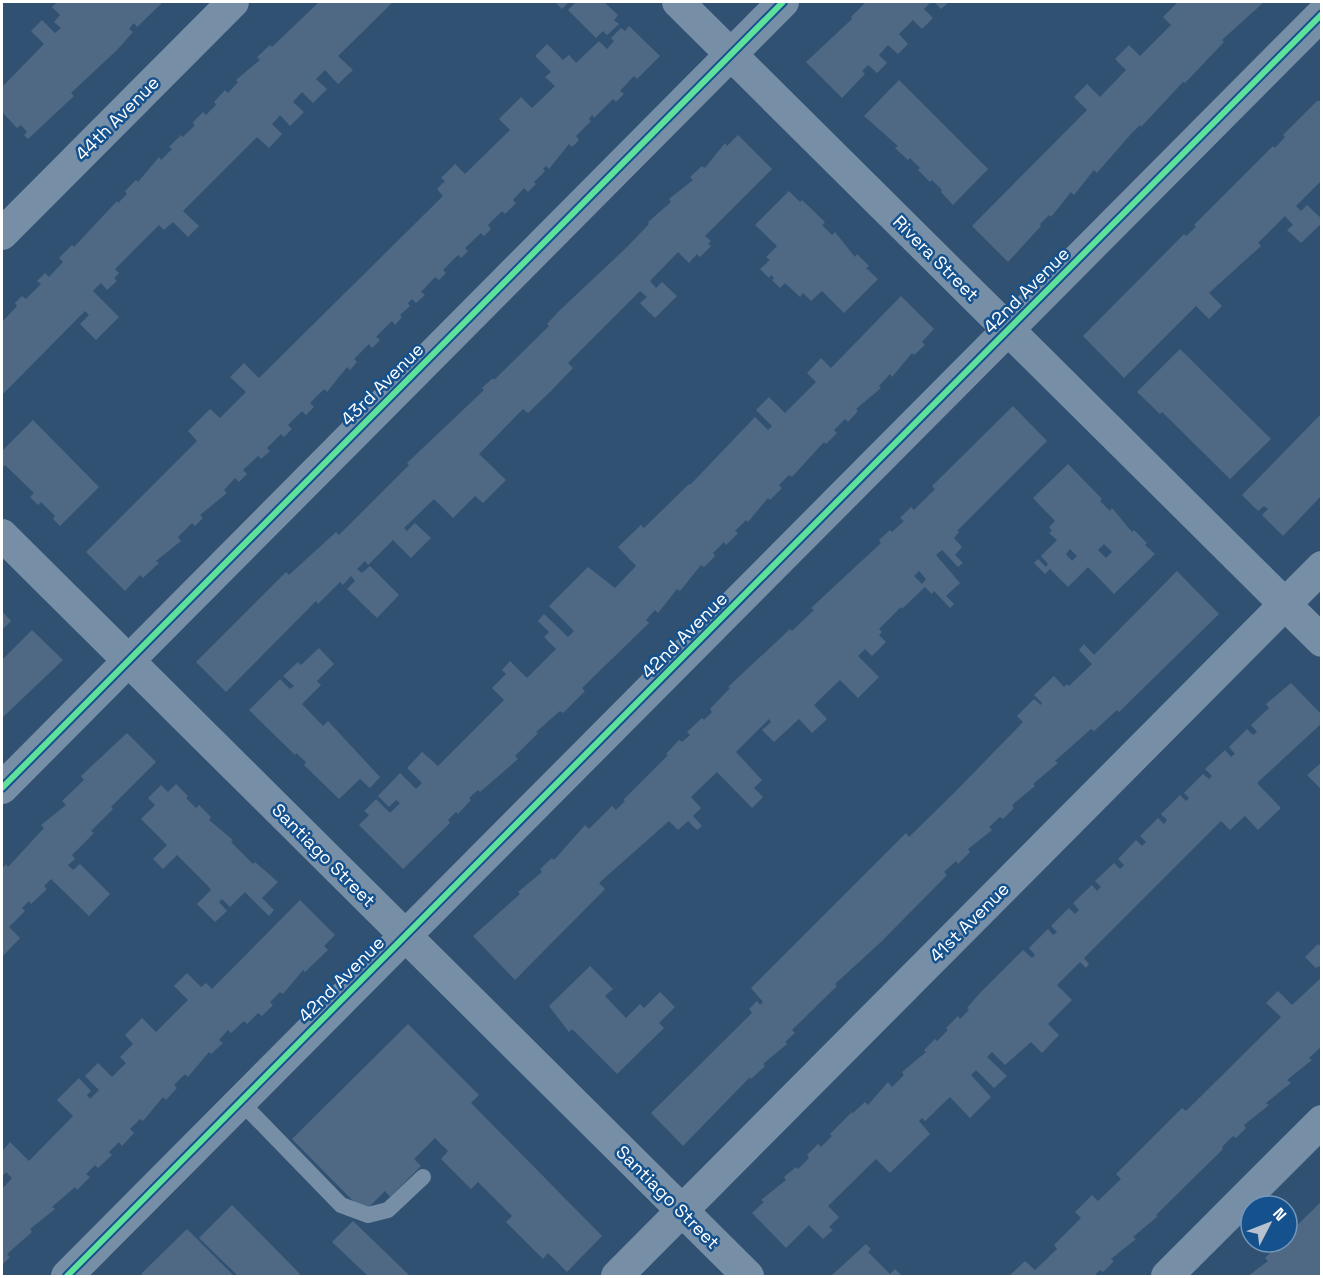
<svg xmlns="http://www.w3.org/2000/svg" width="1323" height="1278" font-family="'Space Grotesk',sans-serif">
<rect width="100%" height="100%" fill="#305172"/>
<g fill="#4f6984" fill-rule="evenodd">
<path d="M57,2H163L137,27L134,23L129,29L133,32L117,50L71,93L74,96L28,139L24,135L27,132L21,125L17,128L2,112V87L44,44L31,31L42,20L55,33L61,28L54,22L60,15L52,7Z"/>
<path d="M319,2H393L338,56L353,70L338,84L325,70L316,79L327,89L313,103L302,92L293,102L304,112L290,126L280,115L276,120L272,124L282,134L269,148L257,137L183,211L199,226L188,237L173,222L164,230L159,225L115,269L119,273L114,278L117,281L107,290L101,283L93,291L119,317L96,340L80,324L89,315L85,311L2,395V322L17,306L15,303L22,296L26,299L41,284L37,281L45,273L49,277L63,262L59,258L72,245L74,247L117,201L118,203L127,194L125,191L136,180L138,182L159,157L161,160L172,149L169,147L181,135L183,137L194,126L195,128L193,122L203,112L206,115L216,105L214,102L225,90L228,93L238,82L236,80L260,60L257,57L270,45L272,47Z"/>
<path d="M555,2H569L562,9Z"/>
<path d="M576,2H604L618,15L614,20L619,24L607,35L603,31L596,38L568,10Z"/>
<path d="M866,2H931L924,9L933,18L922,29L913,20L899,34L908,44L898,54L888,45L879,55L887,63L877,73L868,65L862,71L865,74L842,98L806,62L852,19L851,17Z"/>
<path d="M934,2H949L941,9Z"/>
<path d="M1178,2H1264L1222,40L1224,42L1185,83L1183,82L1141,127L1140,125L1130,135L1097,173L1094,170L1074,195L1071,192L1051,217L1049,215L1040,224L1041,226L1008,262L972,226L1087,110L1074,97L1087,84L1100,97L1126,70L1115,59L1129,45L1140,56L1171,25L1163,17Z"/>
<path d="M629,26L660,56L637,79L634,76L620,91L624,94L616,102L613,99L594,118L592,115L589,119L591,121L576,136L579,140L572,147L569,144L549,169L546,166L543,169L545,171L534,182L536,184L528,192L524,188L513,200L516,203L505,214L502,211L488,225L491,229L484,236L481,233L465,248L468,251L461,258L458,255L443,270L446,273L439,280L435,277L421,292L425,295L416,303L412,299L408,303L410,306L400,315L402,317L395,325L392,321L376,337L380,340L372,348L369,344L354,359L357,362L350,370L347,367L327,392L324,389L310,403L314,407L306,415L302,411L288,425L292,429L284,437L281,434L267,448L270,451L261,459L258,456L243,470L247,474L239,482L235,478L224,490L227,493L200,515L203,518L195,526L192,523L178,537L181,541L156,561L159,563L143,578L140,575L125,591L86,552L197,441L188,431L210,409L220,418L246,392L230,377L244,363L259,378L443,196L437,189L445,181L441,178L455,164L465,174L510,130L499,119L521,97L532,108L555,86L545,77L551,72L535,56L547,44L563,60L569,55L576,63L599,41L607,49L614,41L611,38L621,28L625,31Z"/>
<path d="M899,80L988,169L953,205L941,192L942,190L932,180L930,182L918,170L920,168L910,158L908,160L895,148L898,146L864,116Z"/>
<path d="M1317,101H1322V180L1296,206L1301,211L1307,205L1322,219V223L1301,243L1287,230L1293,225L1285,216L1258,243L1261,246L1209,293L1222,306L1209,319L1196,306L1124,378L1083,336L1184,234L1186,236L1196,227L1194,225L1273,146L1275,148L1285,137L1283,135Z"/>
<path d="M738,135L772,169L705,236L711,241L708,244L711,246L700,257L697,254L689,263L678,252L650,281L656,288L662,282L677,296L655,318L640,303L647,297L640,291L568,363L573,368L551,391L528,413L523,409L479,454L506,480L483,503L475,496L453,518L434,499L404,528L407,531L415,523L431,538L411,558L393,540L368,565L365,561L357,569L362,573L370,566L399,595L377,618L347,589L355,581L351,576L343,585L340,582L318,604L316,601L226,692L196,662L286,572L289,575L336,532L339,535L409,465L407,463L484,390L482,388L493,378L494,380L549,326L547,324L559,311L627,247L649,224L648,222L671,202L669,199L693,180L690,177L702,166L705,168L725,143L727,146Z"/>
<path d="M789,191L800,202L802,200L825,222L822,225L832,235L835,232L855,257L857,254L869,266L866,268L878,279L844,313L822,291L811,301L803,293L800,297L785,283L780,288L772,280L774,278L771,275L769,278L760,269L770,260L766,257L777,246L755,225Z"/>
<path d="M901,296L934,329L922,342L925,345L914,355L912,353L892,377L890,374L879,386L881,388L856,409L858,411L848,422L845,419L834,430L837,433L826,444L824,442L792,477L789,475L779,485L782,488L770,500L768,498L748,522L746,520L735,531L738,533L726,545L724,542L713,553L715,556L704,567L701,565L680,591L677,589L658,613L655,610L646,620L649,623L582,688L585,691L563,713L560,711L536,732L538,733L515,756L518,759L480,792L478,790L469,798L471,800L458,814L456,812L448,820L450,823L403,869L359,825L369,815L364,811L376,799L390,813L400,803L396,800L389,807L378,796L400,773L416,789L422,783L407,768L422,752L438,766L504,700L492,688L506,674L502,670L510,661L527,678L556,649L544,637L549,632L538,621L544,614L568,637L574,631L549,606L588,567L615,588L636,566L618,547L641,525L644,528L689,484L690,485L755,417L768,430L772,426L756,410L769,397L785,413L816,382L807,373L821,358L831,368Z"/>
<path d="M1180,349L1271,439L1230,479L1162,412L1160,414L1137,392Z"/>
<path d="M1013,406L1047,441L957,531L959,532L954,538L962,547L955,555L963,563L958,567L942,550L936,555L960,583L946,596L954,604L950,608L934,591L932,594L925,587L902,609L901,607L879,629L882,632L879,635L886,642L872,656L865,649L858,656L879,677L858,698L840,680L814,705L827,719L812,733L799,719L774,742L762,730L771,722L769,719L736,752L762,780L754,788L763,797L752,808L717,772L691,797L701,808L693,816L702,826L697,830L688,821L678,830L669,821L599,883L605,889L515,980L473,936L520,894L518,892L542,872L540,869L552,858L554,860L585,825L589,829L612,806L616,810L625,801L623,800L668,755L666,754L679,740L682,742L690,735L687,732L702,718L704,720L712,712L710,709L730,688L728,687L790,629L792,631L814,610L811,608L881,543L879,540L890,530L892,532L904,521L900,518L911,507L914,510L935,489L932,486ZM919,571L926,579L922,584L914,576Z"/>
<path d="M1322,413V495L1283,536L1262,515L1268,509L1264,506L1258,511L1242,495Z"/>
<path d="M33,420L99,487L60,526L53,519L55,516L41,502L38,505L30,497L34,493L5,465L2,468V451Z"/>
<path d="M1068,464L1102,499L1100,501L1110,511L1112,508L1132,532L1134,530L1147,543L1145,545L1155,554L1114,594L1088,567L1068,587L1050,569L1045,574L1034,563L1038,559L1046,567L1048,564L1041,556L1057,540L1049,533L1052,531L1049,527L1055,521L1033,498ZM1104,544L1112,552L1106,558L1098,550ZM1070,549L1077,556L1072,561L1066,554Z"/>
<path d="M1177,571L1219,614L1119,712L1117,710L1094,731L1091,729L1055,761L1058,763L1033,784L1035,786L1012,805L1014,808L1003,819L1000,817L989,827L992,830L968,849L970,852L958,864L956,861L944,872L947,875L881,942L835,984L837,986L792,1030L795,1033L785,1042L787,1044L763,1064L765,1066L751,1079L750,1077L683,1146L651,1113L752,1013L749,1009L757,1001L760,1005L763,1002L751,988L906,833L909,837L955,792L1023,722L1017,716L1034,699L1041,705L1042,703L1034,695L1054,676L1064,687L1067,684L1069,686L1092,664L1079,650L1084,644L1094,655Z"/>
<path d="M2,611L11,621L2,630Z"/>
<path d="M32,630L63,660L2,718V660Z"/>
<path d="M319,648L334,664L317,681L321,685L302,704L323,726L328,721L380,777L370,788L360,779L339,799L304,765L306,762L296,753L295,755L249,710L280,679L290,689L294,686L283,676L298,662L301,665Z"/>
<path d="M1291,683L1322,715V723L1257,783L1281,808L1258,830L1245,816L1230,830L1221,821L1084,958L1089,964L1086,968L1080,962L1057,985L1072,1000L1048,1024L1059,1035L1042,1053L1031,1042L1005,1065L992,1052L987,1057L1007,1076L994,1088L976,1070L971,1075L991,1097L970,1118L950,1097L925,1121L922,1118L919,1121L930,1134L890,1173L876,1159L828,1206L839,1217L829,1227L833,1230L823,1239L809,1225L786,1248L752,1213L764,1202L761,1200L786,1180L784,1177L796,1167L798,1169L809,1158L807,1155L818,1144L821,1147L832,1136L830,1134L852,1112L853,1113L865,1102L868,1105L888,1082L892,1087L904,1075L902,1072L926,1052L924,1050L935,1039L937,1041L948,1030L946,1028L958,1016L960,1019L969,1010L967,1008L979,994L1023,950L1032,958L1035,955L1029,948L1048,929L1053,935L1057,932L1051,926L1069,908L1075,914L1079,910L1073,903L1092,885L1097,891L1101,887L1095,881L1114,863L1120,869L1124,865L1118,859L1136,840L1142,846L1146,842L1140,836L1158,818L1164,824L1167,820L1161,814L1180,795L1186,801L1189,798L1184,793L1203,774L1209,779L1212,776L1205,769L1225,750L1231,757L1235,754L1229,747L1247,729L1253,735L1257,732L1251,725L1269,708L1266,704Z"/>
<path d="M127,733L156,762L111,807L113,809L91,831L94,833L72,855L75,859L68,865L73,870L80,864L110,894L89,916L51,879L44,886L47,889L31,904L29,901L22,908L25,911L9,927L20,938L2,957V869L6,864L8,867L44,828L41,825L66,805L62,801L84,780L81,776Z"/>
<path d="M1322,762V790L1307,775Z"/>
<path d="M176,784L188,796L186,798L196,808L199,805L211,817L209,820L233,840L231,842L253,864L255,862L278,882L262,898L274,910L269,916L245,892L230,907L222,899L219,902L227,911L215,922L197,904L211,890L208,886L177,855L163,869L153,859L167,845L141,819L155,805L148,798L161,785L168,792Z"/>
<path d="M300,900L335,935L324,946L328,950L305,972L303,970L283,994L280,992L270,1002L273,1005L262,1016L258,1013L247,1024L244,1021L231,1033L228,1030L219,1040L223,1043L211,1054L209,1052L188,1077L185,1074L174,1085L177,1088L166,1100L163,1097L143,1121L140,1119L130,1129L134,1133L122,1146L119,1142L109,1152L112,1155L98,1168L95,1165L86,1174L90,1177L77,1190L75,1187L52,1207L55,1209L30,1229L32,1232L7,1254L10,1257L2,1265V1189L12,1178L6,1172L2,1177V1151L10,1142L29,1161L73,1116L57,1100L79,1078L91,1091L87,1095L90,1099L99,1090L85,1076L98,1063L112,1077L126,1063L120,1057L133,1044L125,1035L142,1018L156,1032L188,1000L174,986L187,973L201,987L206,983L212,989Z"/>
<path d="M1318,944L1322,947V969L1319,966L1316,968L1305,957Z"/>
<path d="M590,966L613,989L605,996L626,1018L640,1004L644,1008L660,992L675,1007L659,1023L664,1028L617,1074L572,1029L569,1032L549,1006Z"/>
<path d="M1322,977V1046L1309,1058L1312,1060L1287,1080L1291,1083L1266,1103L1269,1105L1244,1125L1246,1128L1236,1138L1233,1136L1222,1147L1223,1149L1156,1215L1158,1216L1133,1237L1136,1239L1111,1259L1114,1261L1103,1272L1100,1270L1094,1276H1009L1025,1261L1035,1270L1057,1249L1054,1245L1081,1218L1075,1212L1092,1195L1098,1201L1121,1179L1116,1174L1182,1108L1186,1111L1281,1017L1266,1003L1278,991L1292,1005Z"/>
<path d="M408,1024L479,1095L471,1103L602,1236L567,1272L548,1253L543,1259L506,1222L512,1216L478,1182L471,1189L441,1159L448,1151L435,1138L414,1159L421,1166L390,1197L385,1191L364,1212L292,1139Z"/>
<path d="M1322,1201V1276H1248L1268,1261L1265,1258L1277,1246L1280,1249L1287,1242L1290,1238L1287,1235Z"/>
<path d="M232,1205L300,1274L298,1276H238L199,1238Z"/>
<path d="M353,1221L410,1276H368L332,1242Z"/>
<path d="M187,1229L234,1276H142V1273Z"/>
<path d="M866,1244L871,1249L868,1252L890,1274L895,1269L902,1276H831Z"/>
</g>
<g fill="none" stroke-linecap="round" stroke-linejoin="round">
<path stroke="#778fa6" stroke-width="16" d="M241,1102L341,1205L368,1215L388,1210L423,1177"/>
<g stroke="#778fa6" stroke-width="32">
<path d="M678,2L1322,641"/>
<path d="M2,234L233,2"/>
<path d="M2,535L748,1276"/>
<path d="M2,788L783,2"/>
<path d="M67,1276L1322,14"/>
<path d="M617,1276L1322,567"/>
<path d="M1167,1276L1322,1121"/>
</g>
<defs>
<g id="cycleway">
<path d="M2,788L783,2"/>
<path d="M67,1276L1322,14"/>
</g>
</defs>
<use href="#cycleway" stroke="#15518d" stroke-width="10"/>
<use href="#cycleway" stroke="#60e19b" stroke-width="6"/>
</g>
<g text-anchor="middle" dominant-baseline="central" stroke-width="5" stroke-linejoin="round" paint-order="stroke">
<g font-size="18" fill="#fff" stroke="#15518d">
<text transform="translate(117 118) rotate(-45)">44th Avenue</text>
<text transform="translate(936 258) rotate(45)">Rivera Street</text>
<text transform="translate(1026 290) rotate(-45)">42nd Avenue</text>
<text transform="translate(382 384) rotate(-45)">43rd Avenue</text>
<text transform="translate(684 635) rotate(-45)">42nd Avenue</text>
<text transform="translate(324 855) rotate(45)">Santiago Street</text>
<text transform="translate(969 922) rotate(-45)">41st Avenue</text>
<text transform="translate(341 979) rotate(-45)">42nd Avenue</text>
<text transform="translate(668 1197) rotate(45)">Santiago Street</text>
</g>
</g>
<rect width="1323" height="1278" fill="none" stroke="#ffffff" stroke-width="6"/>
<g transform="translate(1269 1224) rotate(48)"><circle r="28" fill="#15518d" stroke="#7397bb" stroke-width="1.5"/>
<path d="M0-4.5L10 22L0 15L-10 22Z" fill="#b7c2ce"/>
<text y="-9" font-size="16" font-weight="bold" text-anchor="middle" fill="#ffffff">N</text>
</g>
</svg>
